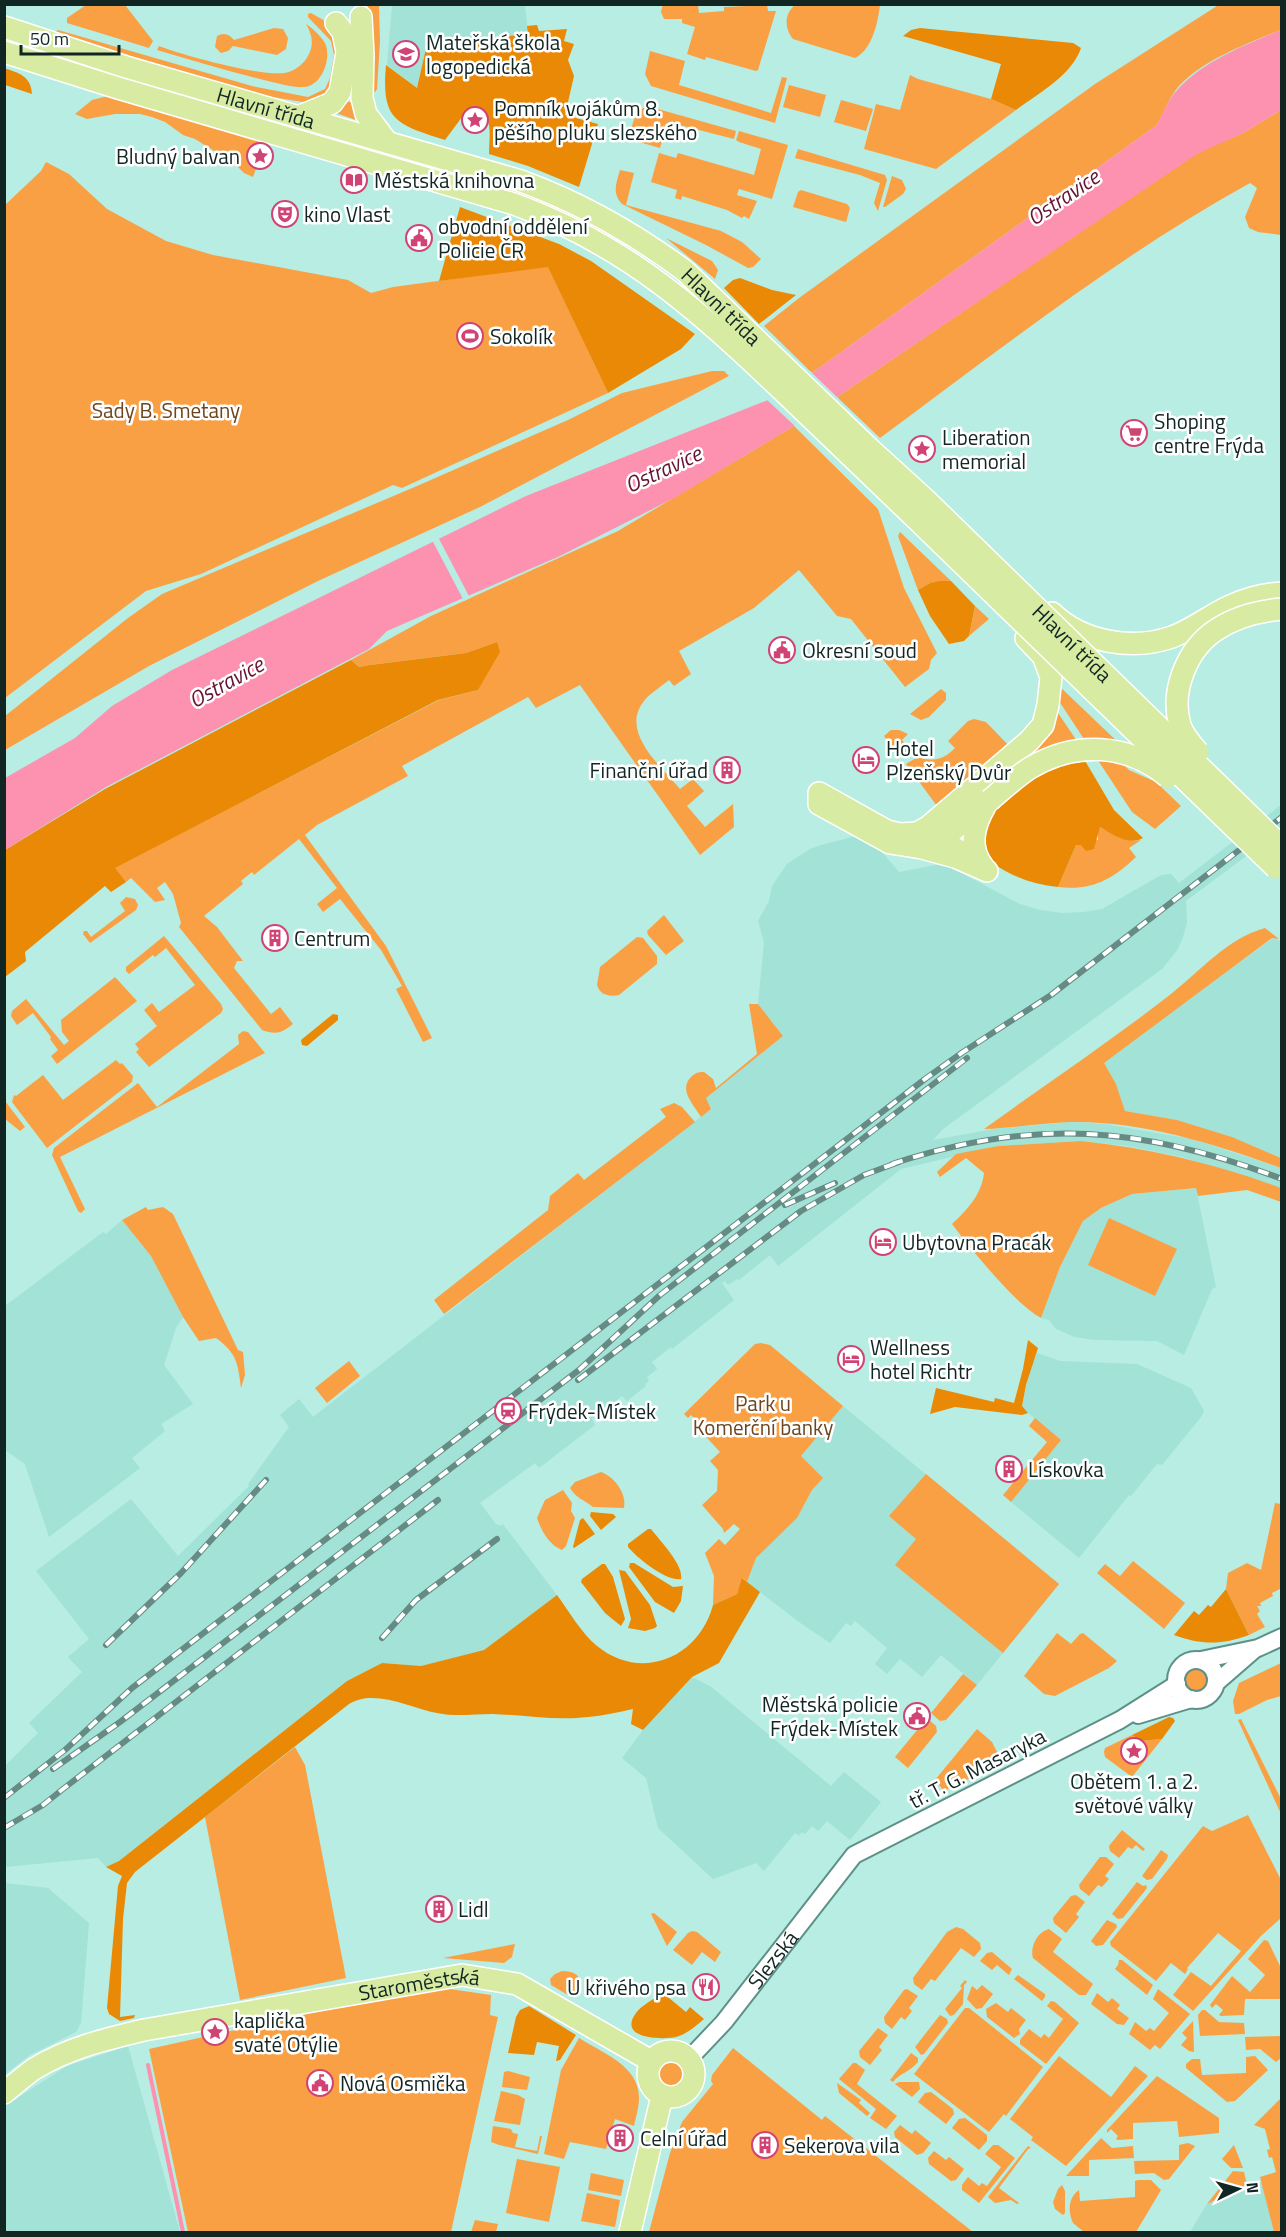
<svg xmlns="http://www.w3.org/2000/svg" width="1286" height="2237" font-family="'Titillium Web',sans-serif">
<rect width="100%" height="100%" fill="#b7ede3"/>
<g fill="#a2e2d7">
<path d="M392,5H525L528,34L427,44L417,88L387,65Z"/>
<path d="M1281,805V830L1186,901L1187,922L1183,937L1178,949L1162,969L943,1129L933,1140L994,1129L1070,1122L1105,1124L1192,1139L1281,1168V1188L1182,1157L1127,1146L1081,1141L998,1146L901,1169L778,1266L770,1255L739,1280L737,1279L728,1285L725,1281L722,1283L734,1300L672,1349L671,1347L652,1362L657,1369L647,1377L649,1381L645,1384L646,1386L627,1401L622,1396L592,1419L595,1425L539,1468L535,1463L480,1503L496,1524L502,1526V1523L557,1595L484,1650L421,1666L382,1663L347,1681L119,1861L106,1867L98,1858L5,1867V1766L38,1733L29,1723L82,1672L68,1657L89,1639L36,1571L131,1499L178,1556L249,1486L248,1484L289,1427L280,1415L299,1399L313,1417L711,1109L706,1098L783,1036L758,1004L764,942L758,921L769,901L772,886L787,864L810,849L821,845L856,836L881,851L899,872L936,865L950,867L1020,904L1040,910L1062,913L1084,912L1102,909L1161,875L1171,874L1179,883Z"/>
<path d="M1273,938L1281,941V1158L1232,1137L1177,1120L1125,1111L1116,1084L1103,1062Z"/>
<path d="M1196,1188L1216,1287L1212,1289L1184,1355L1157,1341L1094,1340L1075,1337L1056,1329L1049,1320L1041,1318L1060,1267L1083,1221L1101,1208L1132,1194Z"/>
<path d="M122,1220L151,1256L183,1317L176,1328L164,1365L193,1404L161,1424L165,1431L132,1458L140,1468L49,1537L25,1464L5,1450V1306L103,1232L106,1234Z"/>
<path d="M1037,1353L1060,1361L1137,1364L1191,1388L1204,1411L1201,1417L1162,1465L1157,1464L1131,1496L1129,1495L1079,1558L1011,1502L1061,1440L1021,1407L1031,1367Z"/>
<path d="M843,1406L1059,1584L977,1685L941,1655L922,1677L900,1659L887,1674L875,1664L887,1648L855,1621L851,1626L846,1623L830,1643L799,1622L747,1582L756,1558L797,1518L812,1490L822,1478L801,1456Z"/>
<path d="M692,1677L710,1686L831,1786L844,1772L881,1802L850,1840L827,1821L818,1831L812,1826L805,1834L802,1832L799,1836L795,1833L764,1871L756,1863L713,1879L658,1828L646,1778L622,1758L643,1730Z"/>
<path d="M5,1883L48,1888L89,1923L81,2023L76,2032L30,2055L5,2074Z"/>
<path d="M128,2046L180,2232H5V2106L67,2066Z"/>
<path d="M1262,2182L1274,2232H1190L1207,2204L1247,2185Z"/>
</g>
<g fill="#f9a044">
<path d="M663,4L698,5L699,13L724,11V7L767,5L768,11H776L758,70L756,71L706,57L705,60L687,54L695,27L682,23V19H664L661,12Z"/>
<path d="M796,4H880V5C878,22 872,50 855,58L793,39C784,28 784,13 796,4Z"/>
<path d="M1220,4L1281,5V30C1248,43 1197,62 1175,91C1168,101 1163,114 1157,125L812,373L764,326L799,298L1095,84Z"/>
<path d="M86,5H125L153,41L149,48L67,23V18Z"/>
<path d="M368,5H379L380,41L377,89L375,92L367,94Z"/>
<path d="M311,13L332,25L339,35L335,84L325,96L309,103L266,96L53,33L58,30L252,86L308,97L325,89L330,78L334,55L331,41L308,17V14Z"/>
<path d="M306,24C311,27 321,36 325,43C332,58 322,86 304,87C294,88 282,84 272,82C234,73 195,61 157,50L159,46C182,55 267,79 289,72C297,69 305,63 309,54C314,44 312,34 306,24Z"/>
<path d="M274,28L283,29L288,38L286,49L277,55L233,46L228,51L221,53L215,47L217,36C224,32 229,34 234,40Z"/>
<path d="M650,51L685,61L679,85L771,113L782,77L787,78L775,123L651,86L645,74Z"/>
<path d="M910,75L918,79L991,99L1016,110L936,169L864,149L876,104L900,110Z"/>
<path d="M122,77L519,190L547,201L609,234L607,235L545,205L517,195L120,79Z"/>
<path d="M789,85L826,95L820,117L783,107Z"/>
<path d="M108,96L118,97L266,142L253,177L244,173L234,163L195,139L183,135L165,122L152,117L140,114H115L87,119L75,114L92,100Z"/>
<path d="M841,100L873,109L866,131L834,122Z"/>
<path d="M345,101L355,103L359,121L333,112Z"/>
<path d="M647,106L736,131L734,139L668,122L660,148L632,140L629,137C633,125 633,112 647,106Z"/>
<path d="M1281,110V235L1258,232L1249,228L1245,217L1257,188L1250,183C1119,255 1000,350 880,438L837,397L1197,153L1243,133Z"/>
<path d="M739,131L788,145L772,199L739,189L737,195L757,201L749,219L744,216L742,218L727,210L682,196L681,200L675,198L677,190L651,182L659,153L676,158L678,153L754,175L761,149L739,142L736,140Z"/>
<path d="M798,149L885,175L887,180L878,211L874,203L880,183L860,175L795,158Z"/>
<path d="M46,162L69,174L107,209L166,241L213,255L348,280L371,293L393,287L548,266L608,393L402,488L393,485L201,574L146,591L5,698V205L41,171Z"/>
<path d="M620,170L634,173L626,205L721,231L742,242L761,259L753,267L748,268L706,245L622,204C612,193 616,184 620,170Z"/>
<path d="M892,176L902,180L906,189L903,194L885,207H883Z"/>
<path d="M801,190L847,204L850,208L846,222L793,207L798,192Z"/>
<path d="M666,238L712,261L718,270L715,279Z"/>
<path d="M712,371H724L729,376L480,507L318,581L149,666L5,750V716L128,618L162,594L417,486L568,420L622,393Z"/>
<path d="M794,426L878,509L904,588L937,653L931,660L929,669L905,687L851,619L837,616L799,570L754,608L679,651L691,674L674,686L669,680C661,687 650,693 644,701C619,732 662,767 680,789L693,779L704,791L687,806L705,827L733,804L734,827L700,855L580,685L536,708L528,697L402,766L408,776L317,825L305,835L386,946L432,1038L423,1042L396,989L402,986L381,950L340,899L323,912L317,904L337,888L299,839L254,875L252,872L241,881L243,884L204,916L217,927L243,961H237L234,968L271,1014L280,1007L293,1024C282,1033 276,1035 262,1030L179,927L181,923L173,894L165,882L157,888L165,900L155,902L131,878L126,882L114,868L439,700L478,690L497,642L466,653L370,665L359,667L351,660L431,616L618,531Z"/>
<path d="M900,532L951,581L930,583L918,590L898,536Z"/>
<path d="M975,606L989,619L969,636Z"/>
<path d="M1058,685L1124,748L1125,766L1129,770L1156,782L1181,806L1155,829L1132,812L1057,698Z"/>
<path d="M941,689L946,693V700L929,717L921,720L910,714Z"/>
<path d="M1056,710L1079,744L1030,756L1048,733Z"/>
<path d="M974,719L986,722L1012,749L937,806L906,764L918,757C934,762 943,760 955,748L948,741L968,721Z"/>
<path d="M891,730H899L908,734L902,740L910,749L900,756L884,736Z"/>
<path d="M1100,827C1113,835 1126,843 1141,840L1129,848L1136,857C1112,880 1091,891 1058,887L1076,845L1098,840V830Z"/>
<path d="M126,897L135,899L138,905L136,910L90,943L83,934L84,931H87L91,937L125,911L120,903Z"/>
<path d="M664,915L684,941L666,955L648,935L647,931Z"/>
<path d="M1265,928L1279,939L1272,938L1104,1063L1116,1084L1125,1111L1177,1120L1232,1137L1281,1158V1168C1215,1144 1143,1121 1071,1122C1042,1123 1013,1128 984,1129C1046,1084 1111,1041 1171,994C1200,971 1228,938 1265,928Z"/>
<path d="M164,936L221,1004L223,1009L221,1013L149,1067L136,1052L139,1049L135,1044L157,1026L144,1010L152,1003L159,1012L195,985L166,948L155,957L153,955L129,974L126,971V967Z"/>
<path d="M637,937L643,938L657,956V964L619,995C609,997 600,995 597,985L600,967Z"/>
<path d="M115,977L137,1001L57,1064L51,1056L58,1050L50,1039L51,1037L33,1013L17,1025L11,1016L12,1011L26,999L64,1045L69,1041L62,1032L61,1020Z"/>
<path d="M749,1004H758L783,1036L706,1098L711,1109L701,1117C694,1105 678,1090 691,1077C695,1073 698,1072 704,1072L713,1079L716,1088L757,1054Z"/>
<path d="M243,1031L248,1032L265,1053L60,1157L85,1209L81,1213L78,1211L52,1155L54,1148L138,1083L157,1107L239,1044L238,1035Z"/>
<path d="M116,1060L120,1064L122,1063L133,1076L132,1082L47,1148L12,1102L14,1095L16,1096L43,1075L63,1100Z"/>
<path d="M5,1101L25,1127L20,1131L5,1119Z"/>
<path d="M674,1103L682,1107L695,1122L444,1314L434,1300L548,1210L550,1196L578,1173L584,1180L666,1117L660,1109Z"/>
<path d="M1081,1141C1150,1148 1217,1164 1281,1188V1202L1247,1190L1198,1196L1196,1188L1132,1194L1101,1208L1083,1221L1060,1267L1041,1318C1015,1304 971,1249 952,1224C967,1210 982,1194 984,1173L966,1158L940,1177L937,1172L956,1154L998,1146Z"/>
<path d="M146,1207L148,1210L163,1207L173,1214L238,1350L243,1352L245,1375L241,1388C238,1364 237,1353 216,1338L199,1341L183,1317L151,1256L122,1220Z"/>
<path d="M1109,1218L1177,1249L1155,1296L1088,1265Z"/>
<path d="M761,1343L770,1345L843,1406L801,1456L823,1478L812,1490L797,1518L756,1558L747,1582L743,1578L737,1594L713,1605L714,1576L705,1553L719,1539L725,1545L740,1529L734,1524L724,1533L723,1529L702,1505L717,1491L718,1470L710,1461L720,1452L698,1428L701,1425L691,1415L688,1418L684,1414L755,1344Z"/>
<path d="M349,1361L360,1376L327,1403L315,1388Z"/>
<path d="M1035,1418L1061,1440L1011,1502L1003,1495L1047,1442L1029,1426Z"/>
<path d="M601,1472C615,1477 627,1494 624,1508L593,1507C583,1499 577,1499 570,1488L575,1482Z"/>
<path d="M926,1474L1059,1584L1003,1653L895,1565L916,1539L889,1516Z"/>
<path d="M563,1490L572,1503L571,1511L575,1518L566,1546L562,1550C549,1545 541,1530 537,1518L545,1500Z"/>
<path d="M1275,1503L1281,1504V1591L1280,1589L1272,1593L1273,1596L1260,1603L1261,1606H1257L1260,1611L1257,1614L1265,1627L1249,1635L1226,1589L1228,1573L1247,1563L1261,1570Z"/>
<path d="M1133,1561L1185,1603L1164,1629L1097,1573L1105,1564L1120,1576Z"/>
<path d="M1057,1633L1071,1644L1080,1634L1083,1633L1117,1661L1109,1668L1055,1696L1044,1694L1024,1676Z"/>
<path d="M1281,1663V1696L1267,1700L1239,1714H1235L1233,1701L1239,1683Z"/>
<circle cx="1196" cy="1681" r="12"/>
<path d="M963,1674L977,1685L946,1720L940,1721L931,1713Z"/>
<path d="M927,1718L936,1726L937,1732L908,1768L895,1757Z"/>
<path d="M1241,1719L1281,1799V1814L1238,1720Z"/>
<path d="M977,1729L992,1742L1002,1762L944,1791L935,1780Z"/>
<path d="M1132,1735L1141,1741L1162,1739L1132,1777L1105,1757L1104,1752L1105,1748Z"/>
<path d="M295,1747L305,1765L346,1978L240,2000L205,1817Z"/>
<path d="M1248,1815L1281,1880V1918L1261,1936L1193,2011L1173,1995L1191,1972L1211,1986L1241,1951L1218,1933L1187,1968L1188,1969L1185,1974L1171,1963L1156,1981L1111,1946L1110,1942L1203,1826L1212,1831Z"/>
<path d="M1122,1830L1145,1849L1143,1851L1136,1845L1132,1849L1128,1847L1119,1858L1110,1851L1109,1846Z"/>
<path d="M1161,1850L1168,1855L1167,1859L1152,1879L1147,1880L1142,1876Z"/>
<path d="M1100,1857H1106L1114,1864L1105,1876L1109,1879L1102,1887L1098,1885L1089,1896L1080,1889L1079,1885Z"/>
<path d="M1137,1882L1143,1886L1146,1885L1147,1888L1123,1918L1118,1919L1112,1914Z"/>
<path d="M1076,1895L1085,1902L1076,1914L1079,1917L1066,1933L1054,1923L1053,1918L1071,1896Z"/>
<path d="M654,1913L677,1932L667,1946L651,1914Z"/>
<path d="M1107,1920L1116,1924L1117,1927L1103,1945L1096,1946L1091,1941Z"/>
<path d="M956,1927L963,1929L980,1943L981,1949L974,1957L961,1948L935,1981L931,1979L922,1990L914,1984L913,1978L947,1932Z"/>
<path d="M1049,1929L1062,1939L1053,1952L1093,1984L1086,1995H1079L1033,1958C1030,1947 1037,1932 1049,1929Z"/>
<path d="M692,1931L697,1932L721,1952L715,1962L702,1952L692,1965L673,1950L688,1933Z"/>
<path d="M1264,1940L1268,1941L1281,1968V1999H1245L1244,2015L1221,2016L1219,2015L1223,2010L1216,2004L1212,2008L1210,2005L1232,1976L1250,1992L1265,1975L1248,1959Z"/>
<path d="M515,1944L512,1957L504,1963L443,1958Z"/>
<path d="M992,1952L1012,1969L1009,1975L997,1965L992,1970L980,1961L987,1953Z"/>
<path d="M1119,1960H1122L1153,1985L1147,1995L1115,1969L1118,1965Z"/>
<path d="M562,1971C585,1972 581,1983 573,1998L551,1985L550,1979L555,1974Z"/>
<path d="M1018,1975L1045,1994V1997L1042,2001L1014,1979Z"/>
<path d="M965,1980L967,1982L964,1985L963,2004L954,2015L950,2016L945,2009L962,1988L960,1986Z"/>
<path d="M448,1983L450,1989L491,1995L490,2015L498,2017L451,2232H188L149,2049Z"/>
<path d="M982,1985L993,1994L982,2008L976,2009L967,1999L972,1986L977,1990Z"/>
<path d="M907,1989L918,1996L909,2008L912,2011L905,2020L901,2017L892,2029L885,2023L884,2017L904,1990Z"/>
<path d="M1158,1989L1190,2014L1160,2049L1155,2045L1150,2050L1129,2034L1135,2022L1146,2031L1150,2028L1154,2031L1169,2013L1153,1999Z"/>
<path d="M1097,1993L1108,2002L1112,1998L1120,2005L1117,2009L1129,2018L1124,2025L1117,2024L1091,2004Z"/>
<path d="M1051,2001L1055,2002L1079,2023L1046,2064L1020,2044V2040L1029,2029L1041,2038L1044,2034L1049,2038L1063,2019L1047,2006Z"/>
<path d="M996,2003L1008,2012L1011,2008L1026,2020L1019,2029L1020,2034L1014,2038L987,2017L986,2009Z"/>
<path d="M965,2008H969L1043,2067L1006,2116L1004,2114L989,2132L914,2074Z"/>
<path d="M1202,2010H1205L1219,2022L1244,2023L1245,2034L1200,2036L1198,2015Z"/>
<path d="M940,2015L947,2019L948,2023L924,2054L921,2055L915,2047Z"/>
<path d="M1193,2021L1194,2052L1189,2051L1181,2045L1187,2038L1182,2033Z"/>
<path d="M878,2028L888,2035L879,2047L882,2050L870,2065L860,2057L859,2051Z"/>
<path d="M1281,2036V2058L1276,2062L1260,2049L1246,2050L1245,2037Z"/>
<path d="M579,2038C602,2053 639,2065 639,2098C639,2107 636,2117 634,2126L615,2119L606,2149L570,2142L564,2159L544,2154L561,2070Z"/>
<path d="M733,2048L822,2120L825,2116L973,2232H649L670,2153L682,2122L713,2084L711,2081L712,2075Z"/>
<path d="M911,2053L918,2058V2062C910,2072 900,2073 893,2082L890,2080Z"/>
<path d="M1059,2056L1111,2097L1135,2066L1148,2076L1066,2166L1031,2140L1033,2137L1010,2119Z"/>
<path d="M1255,2056L1268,2070L1235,2101L1227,2102L1186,2068V2064L1192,2059H1200L1202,2075L1246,2073V2057Z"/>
<circle cx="672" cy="2075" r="15"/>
<path d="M853,2063H856L865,2070L857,2084L897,2116L886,2129L870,2118L876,2109L839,2079Z"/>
<path d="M508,2071L530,2077L527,2090L502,2087L504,2072Z"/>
<path d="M1157,2076L1219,2118V2133L1179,2137L1177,2121L1133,2123V2139L1118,2140L1116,2139L1118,2136L1111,2129L1107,2133V2130Z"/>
<path d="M899,2082H919L920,2089L912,2097L895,2084Z"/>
<path d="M837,2083L861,2100L859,2103L870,2113L867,2116L839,2093Z"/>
<path d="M501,2091L518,2095L525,2099L520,2125L494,2121Z"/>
<path d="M931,2092L953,2109L954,2114L946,2124L918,2102L925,2093Z"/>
<path d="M1281,2098V2232H1274L1260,2177L1276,2172L1272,2157L1269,2158L1267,2150L1270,2149L1265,2129L1254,2125Z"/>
<path d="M965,2118L987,2135V2141L979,2150L952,2128L959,2119Z"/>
<path d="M900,2125L912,2134L915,2130L931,2143L923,2153L917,2155L895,2137L894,2132Z"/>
<path d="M493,2126L511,2129L513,2133L518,2134L515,2147L537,2151L540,2136H542L538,2154L499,2145L491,2142Z"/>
<path d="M1101,2138L1112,2148L1133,2146L1134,2158L1089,2160V2176H1066Z"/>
<path d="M1188,2143L1195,2146L1169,2179L1164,2180L1154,2173L1135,2174L1134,2161L1179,2160V2145Z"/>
<path d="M993,2145H998L1015,2158L979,2203L962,2190V2185L968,2177L979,2186L982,2183L987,2186L1001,2167L985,2154Z"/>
<path d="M1234,2145L1243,2168H1231L1222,2159Z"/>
<path d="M1028,2146L1031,2148L1028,2149L999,2188L1019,2203L1017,2204L1011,2200L995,2203L988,2197Z"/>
<path d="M934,2151L946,2160L949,2157L964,2169L956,2180L951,2181L929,2164L928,2158Z"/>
<path d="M517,2159L560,2167L549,2222L506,2213Z"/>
<path d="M1233,2171L1244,2172L1247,2185L1207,2204Z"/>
<path d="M591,2173L624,2180L621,2196L588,2190Z"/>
<path d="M1138,2180H1151L1161,2190L1136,2232H1084L1073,2223C1068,2211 1068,2198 1079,2190L1080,2201L1135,2197V2181Z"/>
<path d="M1062,2185L1065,2191V2213L1063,2215L1055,2209L1053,2202L1058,2189Z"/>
<path d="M587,2193L620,2200L615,2227L581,2221Z"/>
<path d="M475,2220L498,2224L496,2232H471Z"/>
</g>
<g fill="#ea8905">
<path d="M537,25L539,31L567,29L564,41L574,44L568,60L574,76L565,115L598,124L579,187L528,166L489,154C489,132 496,108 465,113L445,140C396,124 381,121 386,65L417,88L427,44L528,34L527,26Z"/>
<path d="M920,28L1073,43L1081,48C1072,75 1039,93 1016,110L991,99L1001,64L903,36L911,30Z"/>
<path d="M4,68C19,73 31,76 32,94L5,85Z"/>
<path d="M460,207L559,244L591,261L695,334L681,349L608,393L548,267L439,281Z"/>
<path d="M740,278L772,290L796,295L759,324L724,288L733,280Z"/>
<path d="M940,581H951L975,606L969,636L964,641L949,644L930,616L918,590L930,583Z"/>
<path d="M497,642L500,652L478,690L438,700L115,868L126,882L111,892L105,886L25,952L26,961L5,977V850L105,789L351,660L359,667L370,665L466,653Z"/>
<path d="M1084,759L1114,810L1143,838C1129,846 1113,835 1100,827L1094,849L1086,851L1081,845H1076L1058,887C1030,884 1004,874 983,855L980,826L1000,800L1044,771Z"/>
<path d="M333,1014L338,1015V1020L307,1046L302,1045L301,1040Z"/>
<path d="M1028,1340L1038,1348L1026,1385L1022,1406L1028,1413L1022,1415L955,1407L930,1414L936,1388L994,1402L995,1398L1014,1403L1023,1369Z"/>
<path d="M591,1512L613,1514L616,1517L601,1530L590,1516Z"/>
<path d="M583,1518L595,1534L574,1548L573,1547L580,1520Z"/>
<path d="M648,1529H651C660,1541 684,1565 681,1579C667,1582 637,1558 628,1547V1544Z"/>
<path d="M630,1563H634L673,1587L683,1586L681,1601L674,1613L655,1602L629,1567Z"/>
<path d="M602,1564H605L613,1577L625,1619L621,1626L605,1613L581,1582L582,1579Z"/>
<path d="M619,1570L625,1571L650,1605L657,1626L655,1628L645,1631L628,1628L631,1619Z"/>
<path d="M742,1578L760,1592L719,1663L692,1677L643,1730L631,1724L633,1709C618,1712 603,1716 588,1717C556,1721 524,1715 492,1714C473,1714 456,1717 437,1713C411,1708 374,1688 349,1704L135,1872L127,1883L123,1919L120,2017L135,2015L134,2018L120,2021L109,2014L107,2008L118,1886L122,1876L106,1867L119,1861L347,1681L382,1663L421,1666L484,1650L557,1595C569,1611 581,1633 597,1646C641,1682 699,1658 713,1605L737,1594Z"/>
<path d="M1226,1589L1249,1635C1222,1645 1201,1645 1174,1635L1194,1611L1199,1615L1208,1605L1211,1607Z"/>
<path d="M1169,1717L1173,1718L1175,1721L1162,1739L1141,1741L1132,1735Z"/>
<path d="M663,1993L686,2012L690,2007L704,2019C696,2026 687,2034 676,2037C662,2040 617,2039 636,2013C642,2005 654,1999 663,1993Z"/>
<path d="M529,2006L576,2035L560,2060L556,2061L559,2046L537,2042L534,2055L508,2053L516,2017L520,2010Z"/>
</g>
<path fill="#fc92af" d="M1281,30V110L1243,133L1197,154L794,426L676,497L560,556L387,631L369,649L106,787L5,850V778L75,738L112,706L172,670L526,496L768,400L812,373L1157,125C1163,113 1169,98 1178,89C1205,60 1245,45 1281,30Z"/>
<g fill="#b7ede3">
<path d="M810,371L839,399L797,428L765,398Z"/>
<path d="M437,535L470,598L464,601L431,538Z"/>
</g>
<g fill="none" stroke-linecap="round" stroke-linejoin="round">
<path stroke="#fc92af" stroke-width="4" d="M148,2065L183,2232"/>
<defs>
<g id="minor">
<path d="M1201,1660L1258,1648L1282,1637"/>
<circle cx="1196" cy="1680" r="20"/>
<path d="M1216,1683L1254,1650"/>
<path d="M1138,1715L1191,1699"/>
<path id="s1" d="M689,2059L724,2022L854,1855L1120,1720L1177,1684"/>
</g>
<g id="major">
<path d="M361,17L363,55L362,98L366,114L387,142"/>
<path id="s2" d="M4,27L126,67L521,181C581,203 634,233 685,271L869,448L925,499"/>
<path d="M4,52L118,88L514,204C629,246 701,313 788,396C829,435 869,474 910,513"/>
<path d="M300,116L332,103L340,92L347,52L343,32L336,23"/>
<path d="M1052,613C1082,642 1132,651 1172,637C1192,630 1209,616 1228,607C1245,599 1264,594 1282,593"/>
<path d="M819,793L887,831L900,834L917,833L942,839L987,871L955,857L922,848L890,843L819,804Z"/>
<path d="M917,833L928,827L1029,741L1043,725L1048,705L1051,677L1043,656L1026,638"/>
<path d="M931,845L942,839L990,800"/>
<path d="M984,868C968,848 973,827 985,806"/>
<circle cx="671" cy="2074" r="23"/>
<path id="s3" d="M4,2093C14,2085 24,2076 34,2069C68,2048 106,2039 144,2030L462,1975L517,1984L651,2061"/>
<path d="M630,2232L662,2096"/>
</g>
</defs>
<use href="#minor" stroke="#5d9188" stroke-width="20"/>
<use href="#major" stroke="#fff" stroke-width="24"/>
<use href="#minor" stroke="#fff" stroke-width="16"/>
<use href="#major" stroke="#d7eba3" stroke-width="21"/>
<defs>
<g id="rail">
<path d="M892,1164C1034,1117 1142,1126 1282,1179"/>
<path d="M785,1205L835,1183"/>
<path d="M578,1380L801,1211L864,1175L899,1162"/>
<path d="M382,1638L416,1600L497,1539"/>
<path d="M106,1645L181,1573L266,1480"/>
<path d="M53,1769L120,1722L579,1370L660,1295L967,1058"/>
<path d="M4,1798L65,1750L132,1688L925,1079L963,1052L1051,995L1282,817"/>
<path d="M4,1828L43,1805L63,1789L438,1500"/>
</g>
</defs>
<use href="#rail" stroke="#668b85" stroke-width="6"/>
<use href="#rail" stroke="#fff" stroke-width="4" stroke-dasharray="11" stroke-linecap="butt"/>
<defs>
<g id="major-bridge">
<path id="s4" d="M925,499L1282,847"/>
<path d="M910,513L1276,868"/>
<path d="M1198,752C1191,744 1183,735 1180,725C1170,691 1187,649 1216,630C1234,618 1259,611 1282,609"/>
<path d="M990,800C1003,789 1016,777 1030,768C1075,741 1128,743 1168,777"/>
</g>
</defs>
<use href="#major-bridge" stroke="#fff" stroke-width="24" stroke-linecap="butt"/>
<use href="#major-bridge" stroke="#d7eba3" stroke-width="21"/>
</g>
<defs>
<symbol id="school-ring" viewBox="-11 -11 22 22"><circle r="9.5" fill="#fff" stroke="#d04375" stroke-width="1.5"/><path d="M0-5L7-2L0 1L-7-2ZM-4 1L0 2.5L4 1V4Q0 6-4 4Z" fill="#d04375"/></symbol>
<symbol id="sight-ring" viewBox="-11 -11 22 22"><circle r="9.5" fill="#fff" stroke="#d04375" stroke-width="1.5"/><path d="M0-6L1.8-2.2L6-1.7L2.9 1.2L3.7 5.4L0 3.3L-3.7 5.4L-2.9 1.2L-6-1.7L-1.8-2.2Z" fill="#d04375"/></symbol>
<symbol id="library-ring" viewBox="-11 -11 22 22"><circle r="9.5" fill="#fff" stroke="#d04375" stroke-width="1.5"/><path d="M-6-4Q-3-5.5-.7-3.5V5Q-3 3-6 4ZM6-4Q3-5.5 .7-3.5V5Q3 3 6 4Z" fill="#d04375"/></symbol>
<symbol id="theatre-ring" viewBox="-11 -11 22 22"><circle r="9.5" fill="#fff" stroke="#d04375" stroke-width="1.5"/><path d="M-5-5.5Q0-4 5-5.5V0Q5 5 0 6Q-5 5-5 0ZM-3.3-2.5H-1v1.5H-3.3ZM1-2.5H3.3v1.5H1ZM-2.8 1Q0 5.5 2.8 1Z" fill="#d04375"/></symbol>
<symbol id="civic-ring" viewBox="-11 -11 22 22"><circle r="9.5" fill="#fff" stroke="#d04375" stroke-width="1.5"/><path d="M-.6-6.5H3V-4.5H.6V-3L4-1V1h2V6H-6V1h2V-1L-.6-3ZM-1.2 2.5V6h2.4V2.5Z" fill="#d04375"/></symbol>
<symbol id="stadium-ring" viewBox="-11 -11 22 22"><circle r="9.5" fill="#fff" stroke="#d04375" stroke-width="1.5"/><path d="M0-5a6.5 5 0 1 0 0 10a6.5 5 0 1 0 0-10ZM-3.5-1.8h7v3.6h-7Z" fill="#d04375"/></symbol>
<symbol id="supermarket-ring" viewBox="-11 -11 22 22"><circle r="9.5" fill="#fff" stroke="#d04375" stroke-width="1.5"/><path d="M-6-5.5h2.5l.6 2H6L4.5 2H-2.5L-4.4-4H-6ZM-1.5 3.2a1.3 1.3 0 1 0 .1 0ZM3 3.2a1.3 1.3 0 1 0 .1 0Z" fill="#d04375"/></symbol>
<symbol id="hotel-ring" viewBox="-11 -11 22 22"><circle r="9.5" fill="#fff" stroke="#d04375" stroke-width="1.5"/><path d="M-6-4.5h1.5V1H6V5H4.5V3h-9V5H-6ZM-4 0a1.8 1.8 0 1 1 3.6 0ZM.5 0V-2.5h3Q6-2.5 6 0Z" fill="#d04375"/></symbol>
<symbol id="building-ring" viewBox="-11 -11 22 22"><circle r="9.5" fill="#fff" stroke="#d04375" stroke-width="1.5"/><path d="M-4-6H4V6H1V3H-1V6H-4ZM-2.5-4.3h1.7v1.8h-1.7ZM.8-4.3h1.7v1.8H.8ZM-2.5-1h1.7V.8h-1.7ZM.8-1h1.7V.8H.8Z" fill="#d04375"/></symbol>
<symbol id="station-ring" viewBox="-11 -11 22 22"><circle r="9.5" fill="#fff" stroke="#d04375" stroke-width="1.5"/><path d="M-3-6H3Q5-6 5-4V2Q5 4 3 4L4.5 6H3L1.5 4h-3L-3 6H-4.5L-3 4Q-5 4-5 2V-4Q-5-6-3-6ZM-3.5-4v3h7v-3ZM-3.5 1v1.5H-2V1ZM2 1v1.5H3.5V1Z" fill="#d04375"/></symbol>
<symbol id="restaurant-ring" viewBox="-11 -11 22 22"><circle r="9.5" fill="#fff" stroke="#d04375" stroke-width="1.5"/><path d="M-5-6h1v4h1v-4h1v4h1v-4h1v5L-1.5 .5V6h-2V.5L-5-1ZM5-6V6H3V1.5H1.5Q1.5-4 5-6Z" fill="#d04375"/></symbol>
</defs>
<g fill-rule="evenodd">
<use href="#school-ring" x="391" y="39" width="30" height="30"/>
<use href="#sight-ring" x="460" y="105" width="30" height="30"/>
<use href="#sight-ring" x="245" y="141" width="30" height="30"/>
<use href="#library-ring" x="339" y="165" width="30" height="30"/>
<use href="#theatre-ring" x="270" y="199" width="30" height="30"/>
<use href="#civic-ring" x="404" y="223" width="30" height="30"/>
<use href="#stadium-ring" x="455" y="321" width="30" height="30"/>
<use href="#supermarket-ring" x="1119" y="418" width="30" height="30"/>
<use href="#sight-ring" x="907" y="434" width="30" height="30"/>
<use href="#civic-ring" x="767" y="635" width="30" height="30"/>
<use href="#hotel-ring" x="851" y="745" width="30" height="30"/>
<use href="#building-ring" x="712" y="755" width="30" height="30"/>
<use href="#building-ring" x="260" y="923" width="30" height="30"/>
<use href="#hotel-ring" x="868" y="1227" width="30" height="30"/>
<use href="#hotel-ring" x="836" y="1344" width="30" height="30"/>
<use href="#station-ring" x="493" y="1396" width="30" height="30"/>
<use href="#building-ring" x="994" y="1454" width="30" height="30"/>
<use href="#civic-ring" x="902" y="1701" width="30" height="30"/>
<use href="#sight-ring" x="1119" y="1736" width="30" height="30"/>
<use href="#building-ring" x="424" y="1894" width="30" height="30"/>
<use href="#restaurant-ring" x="691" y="1972" width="30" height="30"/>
<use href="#sight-ring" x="200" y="2017" width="30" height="30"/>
<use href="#civic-ring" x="305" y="2068" width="30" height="30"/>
<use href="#building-ring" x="605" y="2123" width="30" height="30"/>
<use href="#building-ring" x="750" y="2130" width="30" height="30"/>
</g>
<g text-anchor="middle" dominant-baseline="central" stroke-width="5" stroke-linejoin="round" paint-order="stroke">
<g font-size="21" fill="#112623" stroke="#fff" text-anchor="start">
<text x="426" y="42">Mateřská škola<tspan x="426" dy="24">logopedická</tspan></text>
<text x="494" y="108">Pomník vojákům 8.<tspan x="494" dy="24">pěšího pluku slezského</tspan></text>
<text x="240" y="156" text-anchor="end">Bludný balvan</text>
<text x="374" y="180">Městská knihovna</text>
<text x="304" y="214">kino Vlast</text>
<text x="438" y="226">obvodní oddělení<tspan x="438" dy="24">Policie ČR</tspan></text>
<text x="490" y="336">Sokolík</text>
<text x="1154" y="421">Shoping<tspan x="1154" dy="24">centre Frýda</tspan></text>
<text x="942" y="437">Liberation<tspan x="942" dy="24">memorial</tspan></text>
<text x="802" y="650">Okresní soud</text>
<text x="886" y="748">Hotel<tspan x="886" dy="24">Plzeňský Dvůr</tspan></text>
<text x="708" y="770" text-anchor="end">Finanční úřad</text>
<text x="294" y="938">Centrum</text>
<text x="902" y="1242">Ubytovna Pracák</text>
<text x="870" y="1347">Wellness<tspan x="870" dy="24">hotel Richtr</tspan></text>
<text x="528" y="1411">Frýdek-Místek</text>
<text x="1028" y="1469">Lískovka</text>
<text x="898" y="1704" text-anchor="end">Městská policie<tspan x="898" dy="24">Frýdek-Místek</tspan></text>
<text x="1134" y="1781" text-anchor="middle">Obětem 1. a 2.<tspan x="1134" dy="24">světové války</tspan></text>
<text x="458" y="1909">Lidl</text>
<text x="686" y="1987" text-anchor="end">U křivého psa</text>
<text x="234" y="2020">kaplička<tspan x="234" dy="24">svaté Otýlie</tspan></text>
<text x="340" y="2083">Nová Osmička</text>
<text x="640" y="2138">Celní úřad</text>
<text x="784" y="2145">Sekerova vila</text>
</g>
<g font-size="21" fill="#112623" stroke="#fff">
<text stroke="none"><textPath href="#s2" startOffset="274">Hlavní třída</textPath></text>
<text stroke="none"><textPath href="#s2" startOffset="778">Hlavní třída</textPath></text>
<text stroke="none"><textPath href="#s4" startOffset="206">Hlavní třída</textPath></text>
<text transform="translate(977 1768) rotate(-27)">tř. T. G. Masaryka</text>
<text stroke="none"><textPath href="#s1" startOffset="130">Slezská</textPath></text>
<text stroke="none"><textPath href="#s3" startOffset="435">Staroměstská</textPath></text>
</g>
<g font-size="21" fill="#6d451e" stroke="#fff">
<text x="166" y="410">Sady B. Smetany</text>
<text x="763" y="1403">Park u<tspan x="763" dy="24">Komerční banky</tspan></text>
</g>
<g font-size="22" font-style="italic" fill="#641332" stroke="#fff">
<text transform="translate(1063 197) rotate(-34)">Ostravice</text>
<text transform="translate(663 469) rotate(-25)">Ostravice</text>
<text transform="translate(226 682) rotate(-29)">Ostravice</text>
</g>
</g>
<rect width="1286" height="2237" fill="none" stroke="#112623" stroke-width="12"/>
<g transform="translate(1238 2189) rotate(85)" stroke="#ffffff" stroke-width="4.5" paint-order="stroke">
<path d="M0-4.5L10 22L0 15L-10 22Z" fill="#112623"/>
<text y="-9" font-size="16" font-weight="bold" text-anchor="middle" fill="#112623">N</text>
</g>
<path d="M21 45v9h98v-9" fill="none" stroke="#112623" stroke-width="3"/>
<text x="30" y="45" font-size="18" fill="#112623" stroke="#ffffff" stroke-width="4.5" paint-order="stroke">50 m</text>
</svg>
